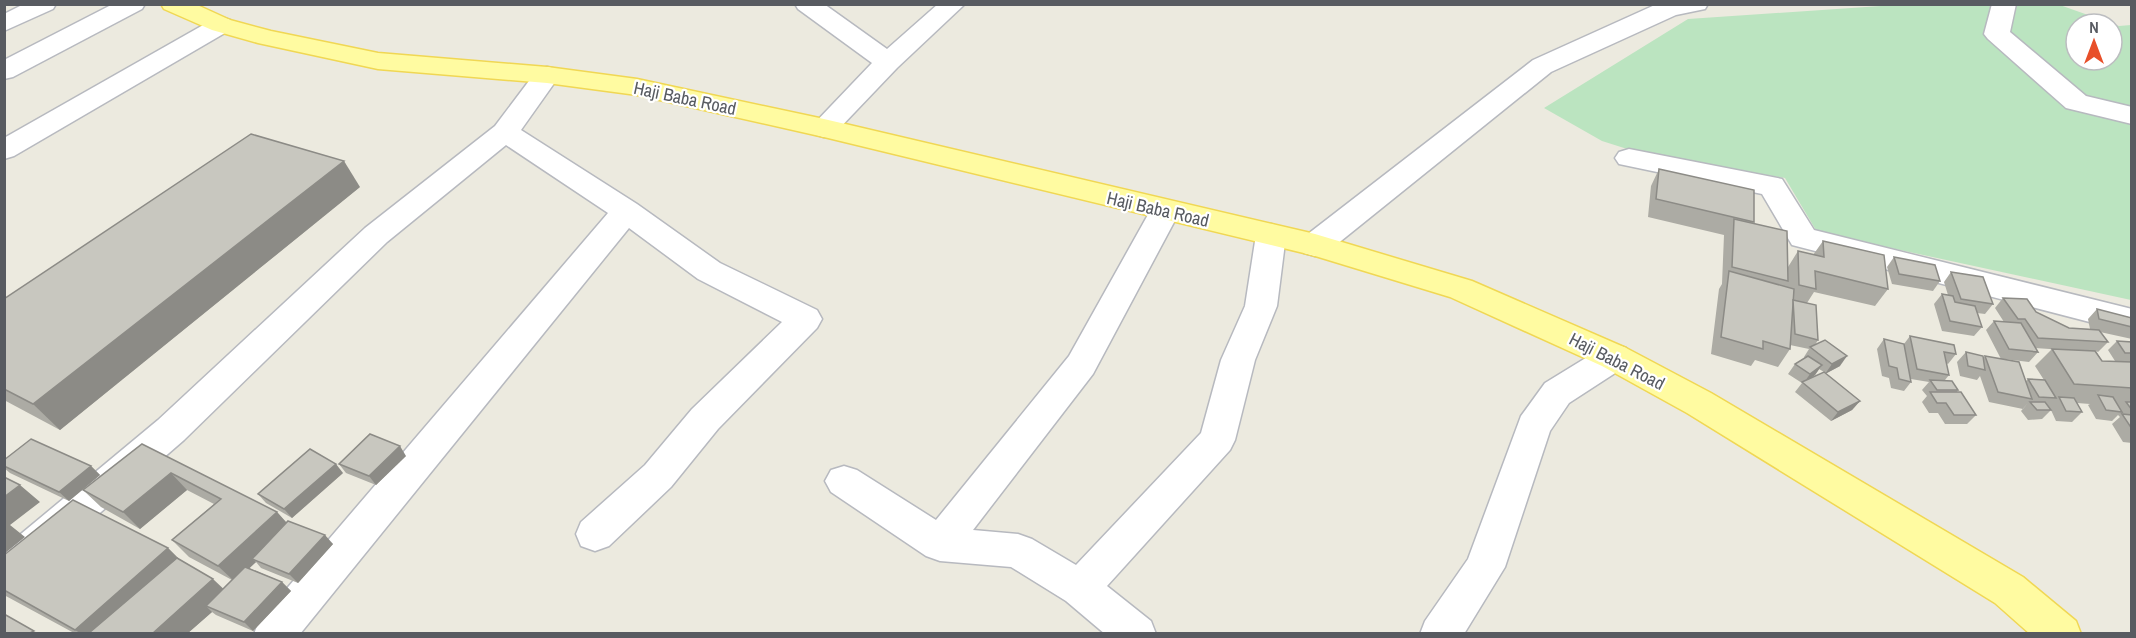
<svg xmlns="http://www.w3.org/2000/svg" width="2136" height="638" font-family="'Archivo Narrow',sans-serif">
<rect width="100%" height="100%" fill="#eceadf"/>
<path fill="#bbe4c0" fill-rule="evenodd" d="M1910,4H2057L2119,26L2131,25V300L1817,232L1785,178L1643,154L1602,141L1544,108L1688,19ZM2076,24H2112V60H2076Z"/>
<g fill="none" stroke-linecap="round" stroke-linejoin="round">
<defs>
<g id="minor">
<path d="M24,4H56L53,9L4,31V14Z"/>
<path d="M113,4H145L142,9L13,77L4,79V60Z"/>
<path d="M795,4H824L887,49L938,4H965L897,68L834,134L824,137L814,134L810,128L872,63L798,9Z"/>
<path d="M1657,4H1708L1705,9L1676,15L1551,72L1326,253L1315,256L1304,253L1299,245L1304,237L1533,60Z"/>
<path d="M1992,4H2016L2010,32L2086,96L2132,107V124L2066,108L1988,39L1984,34Z"/>
<path d="M221,17L230,20L234,25L230,30L14,156L4,159V138L212,20Z"/>
<path d="M547,67L556,69L560,75L521,130L637,204L720,263L817,310L822,319L817,328L718,429L671,487L609,546L595,551L581,546L576,534L581,522L645,465L692,409L782,322L698,279L629,228L300,634H254L259,621L608,213L506,145L387,242L184,440L18,584L4,589V548L158,420L365,228L495,126L538,69Z"/>
<path d="M1629,149L1782,179L1814,230L2132,309V333L1792,245L1762,194L1619,164L1615,158L1619,152Z"/>
<path d="M1165,201L1176,204L1180,211L1093,374L973,530L1018,534L1032,539L1076,565L1201,433L1221,360L1245,306L1256,235L1260,228L1271,224L1282,228L1286,235L1277,306L1255,360L1235,440L1230,450L1107,586L1151,621L1156,634H1105L1066,601L1011,567L940,561L926,556L831,492L825,481L831,470L844,466L857,470L936,520L1069,356L1154,204Z"/>
<path d="M1614,344L1626,348L1631,357L1626,366L1569,403L1550,431L1505,567L1464,634H1420L1425,621L1468,559L1521,416L1545,383L1602,348Z"/>
</g>
<path id="major" d="M161,4H195L230,20L271,31L378,53L547,67L637,79L824,119L1315,234L1472,281L1626,348L1711,393L2023,577L2076,621L2081,634H2030L1995,603L1687,413L1602,366L1450,297L1312,255L824,137L637,95L547,83L378,69L258,43L212,30L164,9Z"/>
</defs>
<use href="#minor" stroke="#b7b9bf" stroke-width="3"/>
<use href="#major" stroke="#f0d754" stroke-width="3"/>
<use href="#minor" fill="#fff" fill-rule="evenodd"/>
<use href="#major" fill="#fffba1" fill-rule="evenodd"/>
</g>
<g fill="#acaba4" fill-rule="evenodd">
<path d="M1659,169L1754,222L1753,223L1788,267L1798,251L1813,255L1823,241L1888,289L1875,306L1814,292L1807,303L1818,340L1815,345L1840,366L1825,374L1860,401L1852,410L1831,421L1795,392L1802,383L1788,374L1795,364L1805,358L1804,357L1809,349L1790,345V349L1778,367L1755,360L1751,366L1711,354L1719,289L1722,284L1724,235L1648,217L1651,186ZM1819,369L1824,372L1809,379L1815,375Z"/>
<path d="M360,187L60,430L4,400V299Z"/>
<path d="M1894,257L1940,281L1933,291L1892,284L1887,267Z"/>
<path d="M1951,272L1993,304L1985,314L1977,313L1982,327L1974,336L1942,331L1934,304L1942,294L1948,295L1944,282Z"/>
<path d="M2003,298L2036,312L2069,328L2090,329L2088,319L2097,309L2132,318V339L2100,332L2108,342L2098,352L2096,351L2102,361H2115L2108,350L2117,341L2132,342V443L2123,442L2112,424L2120,417L2118,415L2112,421L2096,419L2088,405L2090,404L2077,403L2082,412L2072,422L2056,421L2051,410L2042,419L2028,420L2021,411L2028,403L2023,409L1989,402L1980,376L1977,380L1960,376L1957,362L1966,352L1983,358L1985,356L2001,359L1986,330L1994,321L2004,322L1995,308ZM2035,348L2064,350L2052,349L2035,366L2044,380L2028,379L2026,381L2004,359L2029,362L2038,352Z"/>
<path d="M1910,336L1956,354L1948,364L1946,363L1949,375L1945,380L1958,390L1957,392L1976,415L1967,424H1945L1938,413H1929L1922,402L1927,396L1922,390L1929,382L1911,379V382L1904,391L1891,388L1889,378L1882,376L1877,349L1884,339L1904,344Z"/>
<path d="M142,444L277,512L287,523L333,544L298,583L261,568L256,562L249,568L282,582L291,591L253,631L216,615L212,612L188,633H74L4,595V555L168,548L180,560L223,589L232,580L189,557L172,540L214,504L187,490L140,529L101,507L83,490Z"/>
<path d="M406,456L376,485L346,473L339,464Z"/>
<path d="M4,460L91,466L100,475L69,501L10,473L4,468Z"/>
<path d="M343,473L292,518L266,503L258,494Z"/>
</g>
<g fill="#8c8b86">
<path d="M344,161L360,187L60,430L33,404Z"/>
<path d="M1847,356L1840,366L1825,374L1832,364Z"/>
<path d="M1822,365L1815,375L1803,384L1810,374Z"/>
<path d="M1860,401L1852,410L1831,421L1838,412Z"/>
<path d="M400,446L406,456L376,485L369,476Z"/>
<path d="M336,464L343,473L292,518L284,509Z"/>
<path d="M91,466L100,475L69,501L59,492Z"/>
<path d="M171,473L187,490L140,529L123,512Z"/>
<path d="M20,485L40,502L10,525L25,537L4,554V497Z"/>
<path d="M277,512L292,529L252,559L256,562L235,582L218,566Z"/>
<path d="M325,535L333,544L298,583L289,574Z"/>
<path d="M168,548L185,565L108,633H80L75,630Z"/>
<path d="M213,579L230,595L206,606L212,612L188,633H153Z"/>
<path d="M282,582L291,591L253,631L244,622Z"/>
</g>
<g fill="#c8c7bf" stroke="#8c8b86" stroke-width="1.5">
<path d="M251,134L344,161L33,404L4,389V299Z"/>
<path d="M1659,169L1754,190V222L1656,199Z"/>
<path d="M1734,219L1787,231L1788,281L1732,267Z"/>
<path d="M1823,241L1884,255L1888,289L1815,271L1816,289L1799,285L1798,251L1824,257Z"/>
<path d="M1894,257L1935,265L1940,281L1899,274Z"/>
<path d="M1729,271L1794,289L1790,349L1763,341V349L1721,337Z"/>
<path d="M1951,272L1983,277L1993,304L1961,299Z"/>
<path d="M1942,294L1953,296L1955,302L1975,306L1982,327L1950,321Z"/>
<path d="M2003,298L2027,299L2036,312L2069,328L2099,330L2108,342L2038,338L2025,319H2018Z"/>
<path d="M1793,300L1816,305L1818,340L1795,334Z"/>
<path d="M2097,309L2132,318V327L2099,319Z"/>
<path d="M1994,321L2021,323L2038,352L2009,349Z"/>
<path d="M1910,336L1954,345L1956,354L1944,352L1949,375L1917,369Z"/>
<path d="M1884,339L1904,344L1911,382L1899,379L1897,368L1889,366Z"/>
<path d="M1825,340L1847,356L1832,364L1810,347Z"/>
<path d="M2117,341L2132,342V353H2125Z"/>
<path d="M2052,349L2095,351L2102,361L2132,362V388L2074,384Z"/>
<path d="M1966,352L1983,356L1985,370L1968,366Z"/>
<path d="M1808,356L1822,365L1810,374L1795,364Z"/>
<path d="M1985,356L2019,362L2032,399L1998,392Z"/>
<path d="M1824,372L1860,401L1838,412L1802,382Z"/>
<path d="M2028,379L2045,380L2056,398L2039,397Z"/>
<path d="M1930,380L1952,381L1958,390H1937Z"/>
<path d="M1930,392H1961L1976,415H1954L1946,403H1937Z"/>
<path d="M2098,395L2113,397L2122,412L2106,410Z"/>
<path d="M2059,397L2074,398L2082,412L2066,411Z"/>
<path d="M2030,402H2045L2051,410H2037Z"/>
<path d="M2126,402H2132V410Z"/>
<path d="M2122,414L2132,415V429Z"/>
<path d="M370,434L400,446L369,476L339,464Z"/>
<path d="M31,439L91,466L59,492L4,466V460Z"/>
<path d="M142,444L277,512L218,566L172,540L221,499L171,473L123,512L83,490Z"/>
<path d="M310,449L336,464L284,509L258,494Z"/>
<path d="M4,477L20,485L4,497Z"/>
<path d="M73,500L168,548L75,630L4,590V555Z"/>
<path d="M288,521L325,535L289,574L252,559Z"/>
<path d="M177,558L213,579L153,633H89Z"/>
<path d="M245,567L282,582L244,622L206,606Z"/>
<path d="M4,614L34,631L30,633H4Z"/>
</g>
<g text-anchor="middle" dominant-baseline="central" stroke-width="4.5" stroke-linejoin="round" paint-order="stroke">
<g font-size="18" fill="#585b61" stroke="#fff">
<text transform="translate(685 98) rotate(12)">Haji Baba Road</text>
<text transform="translate(1158 209) rotate(13)">Haji Baba Road</text>
<text transform="translate(1617 361) rotate(27)">Haji Baba Road</text>
</g>
</g>
<rect width="2136" height="638" fill="none" stroke="#585b61" stroke-width="12"/>
<g transform="translate(2094 42)"><circle r="28" fill="#ffffff" stroke="#bcbdc0" stroke-width="1.5"/>
<path d="M0-4.5L10 22L0 15L-10 22Z" fill="#e84f29"/>
<text y="-9" font-size="16" font-weight="bold" text-anchor="middle" fill="#585b61">N</text>
</g>
</svg>
